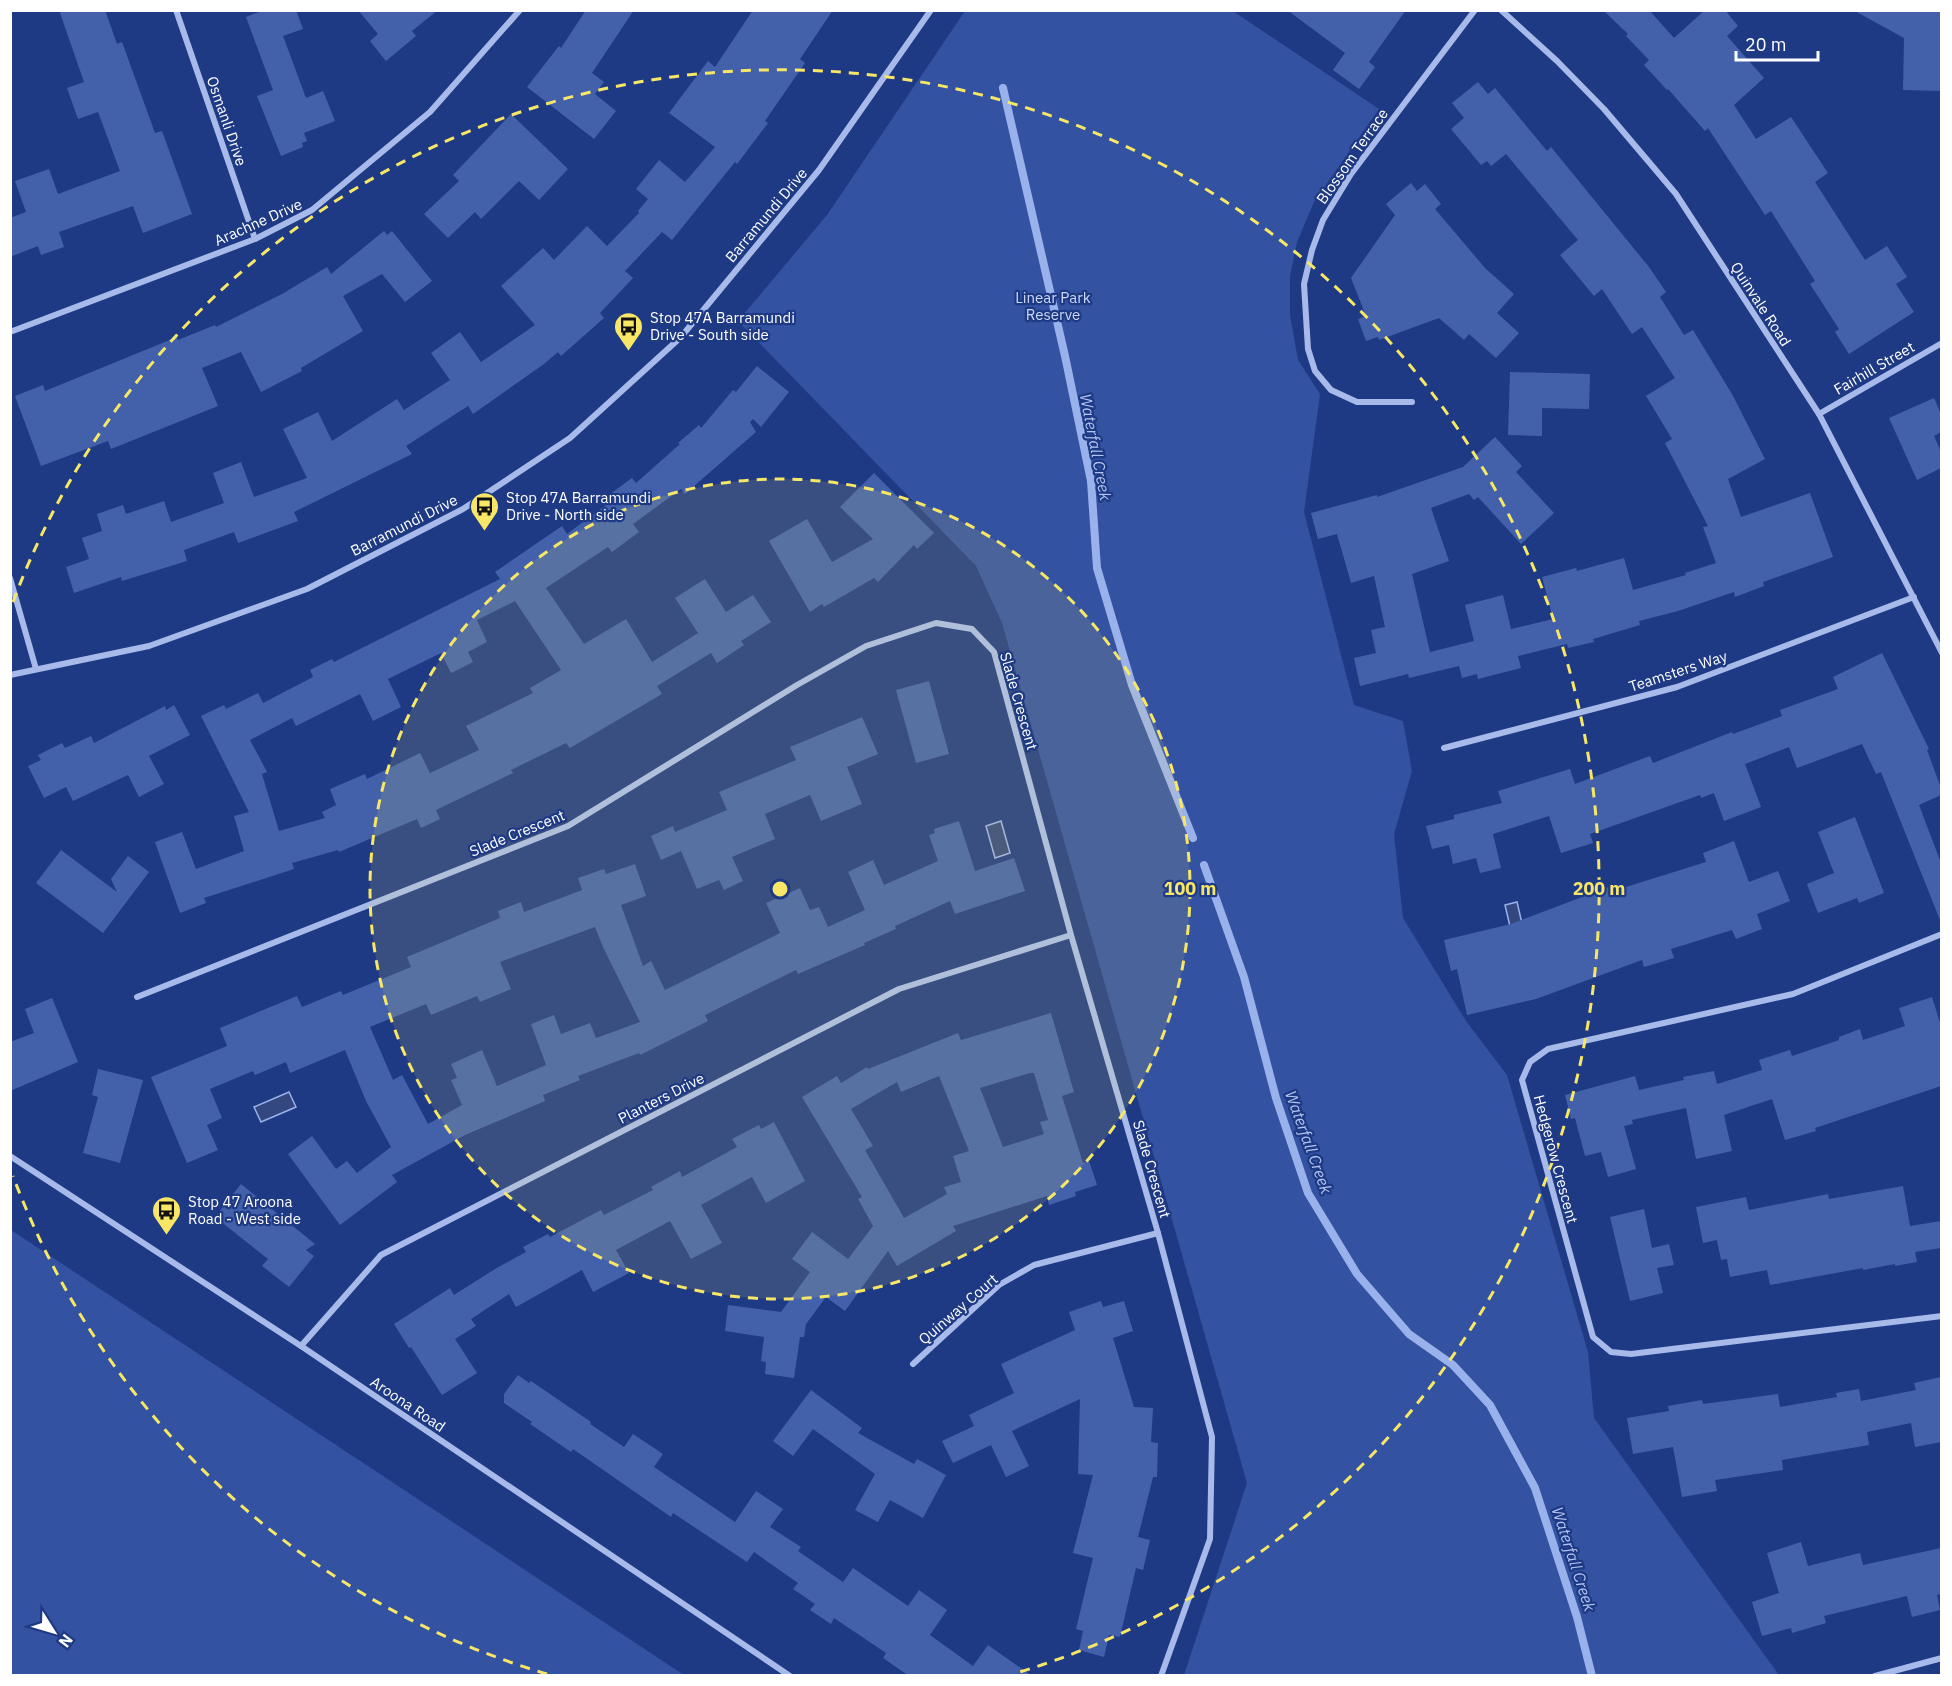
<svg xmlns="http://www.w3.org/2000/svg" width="1952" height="1686" font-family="'IBM Plex Sans',sans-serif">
<rect width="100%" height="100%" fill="#1f3a84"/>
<g fill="#3352a2">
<path d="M965,11H1233L1379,109L1314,202L1297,242L1290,276V315L1298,360L1320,394L1304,512L1354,705L1403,721L1412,771L1394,834L1403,918L1466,1021L1507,1075L1588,1352L1594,1418L1779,1675H1184L1247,1483L1002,623L976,566L738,321L827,215Z"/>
<path d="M10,1230H11L684,1675H11Z"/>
</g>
<g fill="#34487f" stroke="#9ab2eb" stroke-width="1.5">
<path d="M1001,821L1010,853L995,858L986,826Z"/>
<path d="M1517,902L1524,932L1512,935L1505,905Z"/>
<path d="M289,1092L296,1107L261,1122L254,1107Z"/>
</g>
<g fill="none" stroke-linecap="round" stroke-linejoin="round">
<g stroke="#9ab2eb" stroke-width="8">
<path d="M1003,88L1065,356L1091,481L1097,568L1132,685L1193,838"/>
<path d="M1204,865L1244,977L1276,1098L1308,1193L1357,1274L1409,1334L1453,1365L1490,1405L1535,1488L1577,1617L1592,1676"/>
</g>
</g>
<g fill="#4361ab" fill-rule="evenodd">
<path d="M59,10H105L117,44L122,42L155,133L162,131L192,214L143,233L133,206L59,232L64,247L41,255L38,246L10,257V218L26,212L15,181L49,169L58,194L120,171L98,112L78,119L67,88L84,82Z"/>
<path d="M264,10H296L303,29L283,36L306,98L323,91L335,121L304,133L307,141L302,143L303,147L281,156L257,96L273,90L246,17Z"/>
<path d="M358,10H438L412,31L416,36L386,61L370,41L378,34Z"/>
<path d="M586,10H634L592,73L604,82L595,94L616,111L594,139L527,87L559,46L561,48Z"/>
<path d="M753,10H833L800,59L805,63L765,121L768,123L737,164L735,162L672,240L662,232L625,271L633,278L600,313L604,318L561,356L558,352L544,364L473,414L468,406L406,446L412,454L294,512L298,521L238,543L234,532L184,550L187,561L122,581L121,577L74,593L66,567L89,559L82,538L102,531L97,514L123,505L126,514L164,501L171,522L224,503L213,473L241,462L254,497L307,478L283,429L318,412L332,441L397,399L404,410L450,380L431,353L460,332L481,362L535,325L501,286L543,248L554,260L587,226L607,246L639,213L638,211L648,199L636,189L659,160L685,182L715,147L669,113L708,61L715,67Z"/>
<path d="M1287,10H1406L1369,62L1375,67L1359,89L1333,70L1345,53Z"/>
<path d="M1603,10H1649L1674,38L1705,10H1725L1738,26L1727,36L1764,78L1734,105L1756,139L1791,117L1828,173L1815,182L1865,260L1887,246L1907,277L1896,284L1914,312L1849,354L1835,332L1839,329L1810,284L1815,281L1771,211L1765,215L1708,128L1705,131L1668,89L1667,90L1644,65L1649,60L1626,36L1628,34Z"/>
<path d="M1853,10H1941V91L1903,90L1904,38Z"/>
<path d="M1478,82L1488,94L1495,88L1547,151L1551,147L1649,267L1666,292L1660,297L1684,335L1693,330L1732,394L1765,459L1728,479L1741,517L1810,493L1833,557L1763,582L1764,586L1735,597L1734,592L1678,611L1639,621L1640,625L1593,639L1594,642L1568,648L1567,644L1518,656L1521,668L1478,679L1477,674L1462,678L1459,666L1409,678L1408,674L1360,686L1354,658L1376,653L1371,630L1385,627L1374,576L1351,583L1337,534L1318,539L1311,513L1377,495V497L1463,467L1495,437L1522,466L1516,472L1554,513L1521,544L1478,497L1474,500L1469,494L1431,508L1449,561L1412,574L1430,652L1474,641L1465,605L1503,595L1511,629L1553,619L1542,577L1576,568L1577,571L1624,558L1633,590L1686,575L1685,573L1716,563L1703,527L1708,526L1665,443L1672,439L1646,396L1675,378L1642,327L1632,334L1602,289L1594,296L1560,255L1578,240L1506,154L1491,166L1487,161L1481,165L1451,129L1464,118L1452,103Z"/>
<path d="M511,114L568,169L539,200L519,181L481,219L475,212L448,238L424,214L459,181L453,175Z"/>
<path d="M1411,183L1417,191L1425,184L1441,204L1435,209L1485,268L1514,294L1497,313L1519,333L1496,358L1469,334L1464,340L1439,318L1379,340L1378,337L1366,341L1358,319L1366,316L1351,278L1395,215L1386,204Z"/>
<path d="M384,231L387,235L392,231L432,281L405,302L382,274L343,296L363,331L301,368L302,371L261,392L241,352L202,368L218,406L111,449L108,441L41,466L15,396L43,385L45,391L177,337L178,340L215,325L216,327L282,294L327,267L331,274Z"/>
<path d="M757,366L789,392L761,427L753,419L750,422L756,432L685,494L681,489L633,524L639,532L612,552L608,547L546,588L584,644L626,619L652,662L698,633L675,598L705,579L726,612L753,595L771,622L741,641L744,645L717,663L711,653L657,686L662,694L570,748L566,743L511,770L513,773L436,810L440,819L421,828L417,819L339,852L338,850L292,863L294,869L204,898L206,903L180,913L155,842L182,832L196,869L244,851L234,816L249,812L201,716L224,705L226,709L258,693L263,703L313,677L310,670L332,659L334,662L500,579L495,572L562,526L567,534L606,505L602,500L632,478L636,483L680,444L678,443L699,425L701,428L733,390L736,392ZM515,601L561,670L530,688L533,693L466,726L479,750L430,773L420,753L367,779L365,774L330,789L336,805L322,812L325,818L279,831L262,774L267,772L250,740L292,718L296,726L360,694L373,721L401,707L388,679L441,653L451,673L473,662L468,652L487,642L477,620Z"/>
<path d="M1510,372L1590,374L1589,409L1542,408V436L1508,435Z"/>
<path d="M1934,398L1941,414V432L1934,436L1941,452V468L1917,480L1889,418Z"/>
<path d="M874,473L934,533L917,549L914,545L878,582L874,578L824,607L822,604L810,612L769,541L807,519L832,562L873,539L840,507Z"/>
<path d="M1882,653L1929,749L1927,750L1941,788V795L1919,805L1941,863V920H1940L1881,772L1876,774L1862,744L1797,768L1789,747L1745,764L1761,807L1724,821L1714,793L1701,798L1700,795L1590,834L1593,843L1561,853L1549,816L1493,834L1501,868L1480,873L1476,858L1453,864L1449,845L1432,849L1426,826L1454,819V815L1502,803L1498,791L1570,769L1575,784L1650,756L1653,763L1732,732L1733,734L1782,716L1780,710L1838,689L1833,677Z"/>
<path d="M929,681L949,754L916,763L896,690Z"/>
<path d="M174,705L190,735L149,756L164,784L139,797L128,775L73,801L66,787L44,798L28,766L41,760L38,755L62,743L65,748L91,736L94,743L165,706L166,710Z"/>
<path d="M862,717L878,754L847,767L862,804L821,821L810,795L765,814L775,839L732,857L743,881L724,890L719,880L697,889L681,851L661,860L651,836L673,826L675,832L727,810L719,792L796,760L790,747Z"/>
<path d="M1855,817L1884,893L1859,903L1857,898L1818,913L1807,884L1834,873L1818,832Z"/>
<path d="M959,821L975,871L1014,858L1025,891L955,914L950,901L895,926L896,929L864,943L865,945L798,974L796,970L705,1015L708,1021L640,1055L639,1053L578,1076L580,1080L543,1095L545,1101L465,1135L392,1175L397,1182L340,1225L288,1154L312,1136L336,1169L347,1161L357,1173L391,1147L366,1101L345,1050L290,1073L286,1062L255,1075L253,1071L210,1089L222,1118L207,1125L218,1150L187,1163L151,1077L227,1046L220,1028L297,996L302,1007L341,991L343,995L411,967L407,957L500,918L498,911L521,902L524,912L582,890L578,878L604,869L606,874L635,864L646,896L621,905L643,966L651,961L665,990L780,933L766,903L800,888L810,910L819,907L828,927L865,910L848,872L873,860L884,885L938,861L929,835L935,833L934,829ZM595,927L603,947L640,1022L596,1038L590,1023L561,1034L554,1015L531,1024L546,1065L497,1086L482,1050L451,1064L457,1078L451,1080L462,1105L428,1124L402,1075L393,1080L370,1027L426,1004L431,1015L477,996L480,1002L511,989L500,962Z"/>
<path d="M1734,841L1749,882L1778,871L1790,901L1757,914L1762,929L1736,939L1732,930L1671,949L1674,958L1644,967L1642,960L1536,999L1467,1015L1457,969L1451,971L1444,940L1511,924L1611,886L1613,891L1706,862L1703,853Z"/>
<path d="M61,850L117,892L111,879L128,856L149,872L103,933L36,883Z"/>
<path d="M1932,997L1941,1026V1086L1815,1128L1816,1131L1785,1140L1772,1099L1724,1115L1732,1151L1696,1159L1686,1108L1632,1120L1633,1124L1624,1126L1636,1169L1608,1177L1601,1152L1585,1156L1575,1118L1571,1119L1565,1095L1635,1076L1639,1090L1684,1080L1683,1077L1714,1071L1717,1084L1762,1070L1759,1060L1790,1050L1792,1056L1839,1040V1037L1860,1029L1863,1040L1905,1026L1899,1008Z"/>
<path d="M52,998L78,1062L10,1091V1042L34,1033L25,1009Z"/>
<path d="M1051,1013L1074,1092L1062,1096L1083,1163L1089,1161L1097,1185L1075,1192L1076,1196L1049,1205L1047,1196L953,1226L956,1231L897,1266L888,1251L845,1311L826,1297L806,1324L804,1337H800L794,1378L765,1374L766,1362L761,1361L764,1337L725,1331L728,1305L781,1312L810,1272L792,1259L812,1232L848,1259L873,1226L858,1199L862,1197L802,1097L837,1076L841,1083L867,1067L868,1069L958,1033L961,1040ZM1030,1073H1034L1048,1120L1040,1122L1044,1134L1003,1147L980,1088ZM939,1076L969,1151L953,1156L961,1182L944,1187L947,1194L904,1218L865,1150L873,1146L851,1109L897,1082L901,1092Z"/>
<path d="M98,1069L143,1080L120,1163L83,1153L98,1097L92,1095Z"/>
<path d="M774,1122L805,1181L766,1203L752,1177L701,1205L722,1243L691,1259L670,1221L616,1250L629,1273L593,1292L582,1270L516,1307L509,1294L471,1319L476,1326L455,1339L477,1373L442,1395L411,1347L409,1348L394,1324L450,1288L454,1295L495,1269L526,1252L523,1247L548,1234L550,1237L601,1210L604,1215L653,1190L651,1187L680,1171L682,1177L737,1147L732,1139L759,1125L761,1129Z"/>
<path d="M241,1184L315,1244L306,1250L314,1256L289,1287L262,1266L268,1259L215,1217Z"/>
<path d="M1903,1186L1910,1226L1941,1221V1248L1915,1252L1917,1262L1895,1266V1264L1863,1270V1268L1770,1285L1767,1270L1730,1277L1727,1259L1721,1260L1717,1240L1703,1243L1696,1207L1746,1197L1749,1210L1828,1194L1829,1199Z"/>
<path d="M1644,1209L1652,1248L1669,1244L1674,1265L1657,1268L1663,1293L1630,1301L1610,1217Z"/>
<path d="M1101,1301L1103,1307L1124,1301L1133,1331L1113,1338L1134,1407L1153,1408L1151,1442L1158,1443L1157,1477H1153L1138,1537L1150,1540L1143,1570L1136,1568L1120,1637L1109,1635L1104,1657L1079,1650L1083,1631L1076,1629L1093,1558L1073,1553L1093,1475L1078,1474L1080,1399L1012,1431L1029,1466L1006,1477L991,1445L953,1463L942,1441L974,1426L969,1415L1014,1393L1001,1364L1075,1330L1069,1312Z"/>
<path d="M518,1375L529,1383L531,1381L591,1422L590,1424L624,1447L633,1434L663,1454L654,1467L735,1522L756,1491L783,1509L770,1527L801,1547L798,1551L843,1582L853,1568L908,1606L919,1590L947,1610L930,1635L973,1666L988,1645L1032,1676H909L883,1658L886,1653L834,1618L831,1624L810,1610L815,1604L793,1589L798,1583L754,1552L747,1562L673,1513L671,1517L573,1449L571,1452L530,1424L532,1422L504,1403V1394Z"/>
<path d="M1941,1377V1442L1915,1447L1911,1423L1867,1432L1869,1445L1782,1460L1783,1470L1715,1480L1717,1491L1682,1497L1673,1447L1633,1454L1627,1418L1669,1411L1668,1406L1702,1400L1703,1404L1778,1394L1780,1407L1837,1397L1836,1393L1859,1389L1861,1401L1916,1390L1914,1383Z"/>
<path d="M811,1390L862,1428L858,1433L914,1464L917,1459L946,1475L923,1518L890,1500L878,1522L855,1510L875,1474L813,1429L793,1456L773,1441Z"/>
<path d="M1801,1542L1808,1566L1860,1553L1863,1565L1941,1548V1594L1937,1595L1940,1610L1912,1617L1907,1596L1824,1616L1826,1623L1792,1633L1791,1628L1762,1636L1752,1602L1779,1593L1767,1553Z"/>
</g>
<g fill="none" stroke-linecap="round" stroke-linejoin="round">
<g stroke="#a7baea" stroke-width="6">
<path d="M176,10L255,239"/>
<path d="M1501,10L1557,61L1604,109L1676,194L1819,414L1942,653"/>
<path d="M10,332L255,239L312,210L430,112L520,10"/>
<path d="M1412,402H1357L1331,390L1315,371L1308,349L1304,284L1312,250L1323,220L1351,174L1475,10"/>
<path d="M1819,414L1942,343"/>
<path d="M10,578L36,669"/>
<path d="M10,675L149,646L307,589L463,509L570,438L681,337L819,170L931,10"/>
<path d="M1444,748L1677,687L1914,597"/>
<path d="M1942,934L1793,994L1548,1049L1530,1062L1522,1080L1593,1337L1611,1352L1631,1354L1942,1316"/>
<path d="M137,997L568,826L797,685L866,646L936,623L972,629L994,652L1071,935L1158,1233L1212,1437L1210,1539L1161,1676"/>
<path d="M10,1156L301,1346L790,1676"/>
<path d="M301,1346L381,1255L899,989L1071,935"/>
<path d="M913,1364L999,1285L1034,1265L1158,1233"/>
<path d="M1875,1676L1942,1658"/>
</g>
</g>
<circle cx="780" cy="889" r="410" fill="#f8e667" fill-opacity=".12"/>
<g fill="none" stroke="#f8e667" stroke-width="3" stroke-dasharray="10 8">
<circle cx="780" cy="889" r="410"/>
<path d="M547 1674A819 819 0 0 1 13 1176M13 602A819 819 0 1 1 1013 1674"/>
</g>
<defs>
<symbol id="bus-pin" viewBox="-11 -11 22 30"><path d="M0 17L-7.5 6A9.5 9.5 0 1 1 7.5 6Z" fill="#f8e667" stroke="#1f3a84"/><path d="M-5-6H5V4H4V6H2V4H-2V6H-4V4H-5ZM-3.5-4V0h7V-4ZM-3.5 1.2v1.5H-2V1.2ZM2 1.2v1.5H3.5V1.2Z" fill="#111"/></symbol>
</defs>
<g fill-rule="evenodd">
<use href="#bus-pin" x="612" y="310" width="33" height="45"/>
<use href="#bus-pin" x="468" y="490" width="33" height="45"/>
<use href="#bus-pin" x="150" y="1194" width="33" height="45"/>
</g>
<g text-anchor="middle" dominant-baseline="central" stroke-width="4.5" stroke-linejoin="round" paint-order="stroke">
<g font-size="15" fill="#fff" stroke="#1f3a84">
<text transform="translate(227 121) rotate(71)">Osmanli Drive</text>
<text transform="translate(1352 156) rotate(-55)">Blossom Terrace</text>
<text transform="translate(766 215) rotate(-50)">Barramundi Drive</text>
<text transform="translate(258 222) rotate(-24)">Arachne Drive</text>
<text transform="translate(1761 304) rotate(57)">Quinvale Road</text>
<text transform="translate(1874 368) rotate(-30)">Fairhill Street</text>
<text transform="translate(404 525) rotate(-27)">Barramundi Drive</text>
<text transform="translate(1678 671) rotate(-18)">Teamsters Way</text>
<text transform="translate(1019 701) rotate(74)">Slade Crescent</text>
<text transform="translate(517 833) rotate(-22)">Slade Crescent</text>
<text transform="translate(661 1098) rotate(-27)">Planters Drive</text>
<text transform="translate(1556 1159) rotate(75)">Hedgerow Crescent</text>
<text transform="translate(1152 1169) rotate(74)">Slade Crescent</text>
<text transform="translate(958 1309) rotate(-41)">Quinway Court</text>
<text transform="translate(408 1404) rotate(34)">Aroona Road</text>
</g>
<g font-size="15" fill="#cbd8f7" stroke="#1f3a84">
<text x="1053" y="297">Linear Park<tspan x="1053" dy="17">Reserve</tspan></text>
</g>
<g font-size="15" fill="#fff" stroke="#1f3a84" text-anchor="start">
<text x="650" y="317">Stop 47A Barramundi<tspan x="650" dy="17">Drive - South side</tspan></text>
<text x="506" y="497">Stop 47A Barramundi<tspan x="506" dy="17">Drive - North side</tspan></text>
<text x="188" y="1201">Stop 47 Aroona<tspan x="188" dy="17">Road - West side</tspan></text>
</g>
<g font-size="16" font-style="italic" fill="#b2c4f1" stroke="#1f3a84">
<text transform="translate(1096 447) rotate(79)">Waterfall Creek</text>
<text transform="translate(1309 1142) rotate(70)">Waterfall Creek</text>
<text transform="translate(1574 1559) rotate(72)">Waterfall Creek</text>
</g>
</g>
<circle cx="780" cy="889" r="9" fill="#f8e667" stroke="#1f3a84" stroke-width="3"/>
<g font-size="18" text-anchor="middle" font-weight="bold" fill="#f8e667" stroke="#1f3a84" stroke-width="4.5" stroke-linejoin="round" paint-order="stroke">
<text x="1190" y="895">100 m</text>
<text x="1599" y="895">200 m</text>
</g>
<rect width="1952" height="1686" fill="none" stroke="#ffffff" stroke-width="24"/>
<g transform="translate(54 1632) rotate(127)" stroke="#1f3a84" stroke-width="4.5" paint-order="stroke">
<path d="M0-4.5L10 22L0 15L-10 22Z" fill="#ffffff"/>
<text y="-9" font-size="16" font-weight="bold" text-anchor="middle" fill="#ffffff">N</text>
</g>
<path d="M1736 51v9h82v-9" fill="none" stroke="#ffffff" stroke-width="3"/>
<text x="1745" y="51" font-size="18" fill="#ffffff" stroke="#1f3a84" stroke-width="4.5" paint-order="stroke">20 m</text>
</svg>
